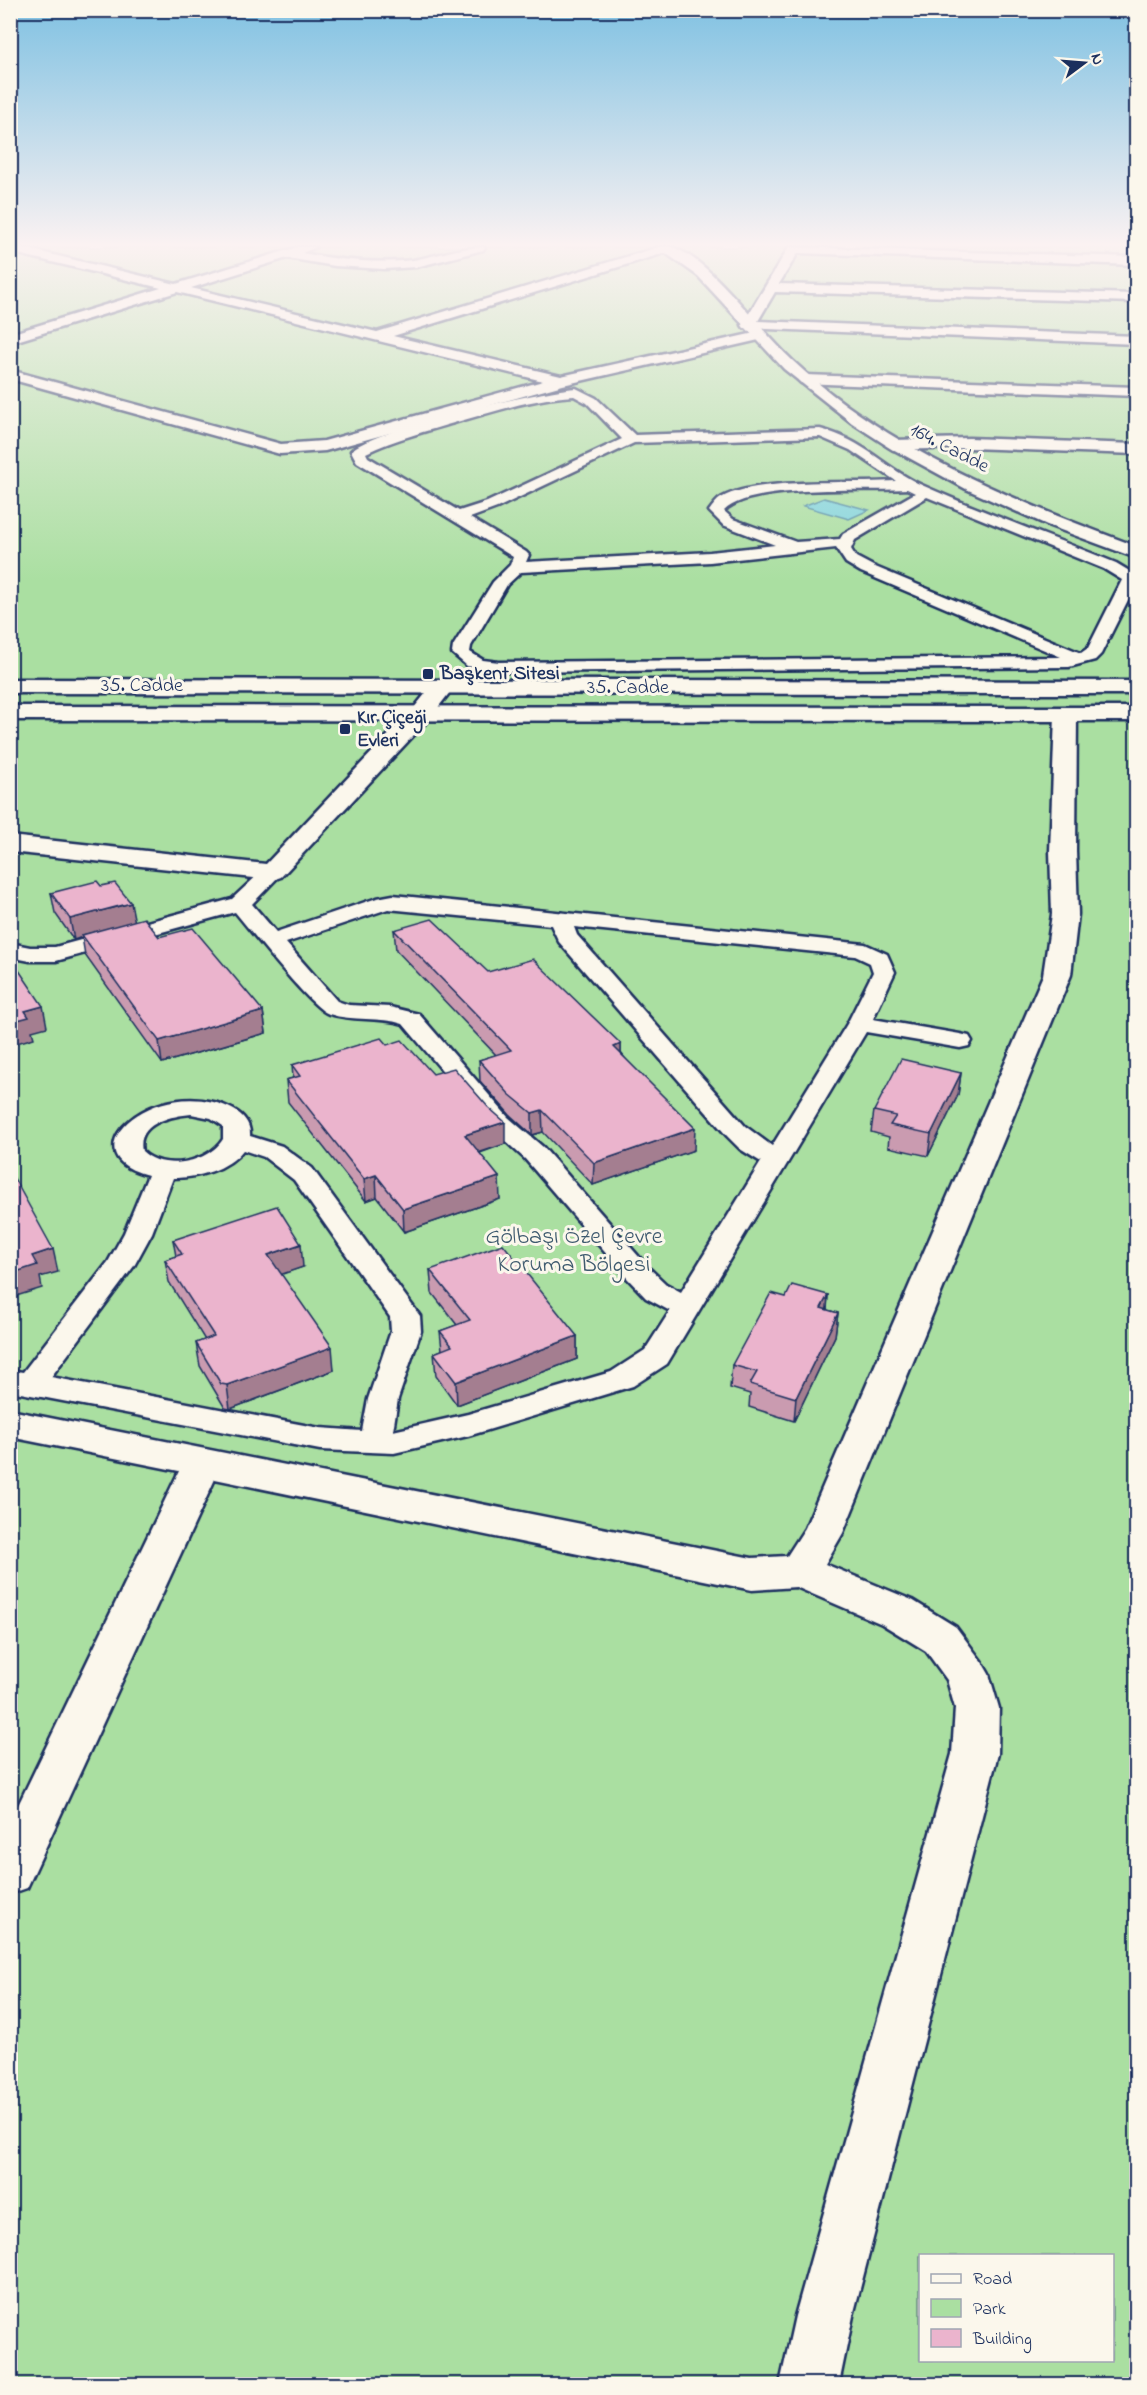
<svg xmlns="http://www.w3.org/2000/svg" width="1147" height="2395" font-family="'Indie Flower',sans-serif">
<rect width="100%" height="100%" fill="#f6e3e3"/>
<filter id="ink" filterUnits="userSpaceOnUse"><feTurbulence type="fractalNoise" baseFrequency=".0167" numOctaves="2"/><feDisplacementMap in="SourceGraphic" scale="12" xChannelSelector="R" yChannelSelector="G"/><feConvolveMatrix kernelMatrix="1 2 1 2 8 2 1 2 1" color-interpolation-filters="sRGB"/></filter>
<g filter="url(#ink)">
<path fill="#aadfa1" stroke="#628780" stroke-width="1.5" fill-rule="evenodd" d="M11,247H1136V2384H11ZM920,2256H1112V2360H920Z"/>
<path fill="#83d5da" stroke="#5993a8" stroke-width="1.5" d="M824,498L869,510L849,519L803,506Z"/>
<g fill="none" stroke-linecap="round" stroke-linejoin="round">
<defs>
<g id="lane">
<path d="M576,388L596,398L635,435L820,429C865,440 885,469 924,486C987,514 1052,537 1116,563L1136,575V584L1101,654L1095,660L1069,667L499,672L467,666L452,653L453,646L493,582L510,565L513,557L357,462L351,451C369,431 543,390 576,388ZM574,396L587,403L622,439L487,502L459,511L368,457L366,453C395,439 427,431 457,422C495,411 535,398 574,396ZM820,437L850,450L896,481C853,484 757,477 721,498C717,500 712,507 709,511L723,525L775,545L710,552L526,562L529,555L526,552L470,518L497,508L634,443ZM907,489L915,493L843,534L840,539L796,542L733,519L724,511C752,483 866,492 907,489ZM927,497L1104,569L1122,580L1088,648L1081,653L873,566L856,557L851,549L855,540ZM836,548L846,563L861,572L1061,657L499,662L483,660L470,652L471,646L507,585L521,572L710,562Z"/>
<path d="M272,866L279,868L283,872L252,904L276,932L377,898L393,895L865,944L887,954L895,972L873,1019L960,1034L969,1036L972,1041L969,1046L960,1048L866,1032L667,1364L633,1386L468,1436L394,1453L320,1450L10,1391V1370L23,1372L108,1262L124,1233L148,1175C62,1154 159,1070 234,1110C243,1115 251,1124 250,1136L282,1146L312,1168L420,1316L421,1331L398,1399L393,1431L468,1414L611,1372L645,1350L670,1311L646,1298L627,1278L525,1159L490,1127L403,1024C379,1016 353,1022 329,1014C312,1009 251,931 235,912L56,961H30L10,957V943L30,947H55L232,899L265,868ZM388,909L551,925L559,942L727,1136L740,1149L761,1162L681,1292L666,1284L647,1266L543,1147L508,1117L419,1014L390,1007L349,1005L337,1001L286,943ZM574,927L855,956L870,963L873,972L847,1024L772,1146L745,1126L577,935ZM191,1114L211,1118L223,1126V1139C208,1163 163,1172 142,1151C136,1123 171,1116 191,1114ZM243,1150L264,1157L294,1180L390,1317L391,1331L368,1399L362,1431L320,1428L51,1377L134,1266L152,1233L173,1178C197,1178 228,1170 243,1150Z"/>
</g>
<g id="street">
<path d="M10,247H20L176,284L298,247H316L302,253C339,260 375,264 413,260C437,256 459,247 485,247L483,250L416,267L384,269L335,266L287,258L191,288L377,332L659,247H672L671,251L393,336L561,376L759,332L766,336L759,340L563,385L325,451L280,454L10,379V370L281,444L324,441L543,381L177,292L10,343V334L161,288L10,252Z"/>
<path d="M789,247L1136,257V265L798,253L779,284L1136,294V302L775,292L758,321L1136,336V344L744,328L742,325Z"/>
<path d="M806,375L1136,387V396L801,383L798,380Z"/>
<path d="M969,438L1136,444V454L969,448L893,450L885,445L893,440Z"/>
<path d="M443,680L451,682L454,687L429,719L281,877L272,880L10,852V836L266,864L413,709L435,682Z"/>
<path d="M1066,708L1074,710L1077,715L1076,851L1078,914L1071,975L843,1533L825,1564L912,1600L956,1627L982,1662L989,1674L999,1708L998,1754L853,2316L839,2384H780L795,2316L952,1754L955,1708L947,1680L926,1651L882,1624L796,1587L752,1590L215,1479L27,1888L10,1894V1822L179,1471L10,1437V1410L752,1558L787,1556L805,1528L1043,975L1052,914L1050,851L1055,715L1058,710Z"/>
</g>
<g id="secondary">
<path d="M657,247C663,247 669,246 675,248C713,263 760,331 793,361C889,451 1015,501 1136,546V558L1047,525L966,489L889,447L852,423L784,369L698,276Z"/>
<path d="M10,679L1136,681V694L10,693Z"/>
<path d="M10,706L1136,707V721L10,720Z"/>
</g>
</defs>
<use href="#lane" stroke="#1b2f5e" stroke-width="5"/>
<use href="#street" stroke="#1b2f5e" stroke-width="5"/>
<use href="#secondary" stroke="#1b2f5e" stroke-width="5"/>
<use href="#lane" fill="#fbf7ec" fill-rule="evenodd"/>
<use href="#street" fill="#fbf7ec" fill-rule="evenodd"/>
<use href="#secondary" fill="#fbf7ec" fill-rule="evenodd"/>
</g>
<g fill="#ca9bb0" stroke="#1b2f5e" stroke-width="1.5">
<path d="M101,886L134,921L263,1011L266,1033L162,1063L85,955L82,937L74,940L55,913L51,893Z"/>
<path d="M394,930L488,972L621,1044V1053L694,1150L593,1185L543,1132L532,1135L510,1115L480,1081L479,1060L496,1055L396,950Z"/>
<path d="M387,1045L433,1074L505,1144L480,1153L500,1199L404,1232L377,1197L366,1201L288,1102L286,1080L293,1078L292,1065Z"/>
<path d="M961,1073L958,1095L928,1156L888,1147L889,1137L871,1132L874,1111Z"/>
<path d="M173,1240L303,1267L281,1274L334,1370L230,1409L225,1408L200,1366L196,1343L205,1340L169,1282L165,1260L176,1256Z"/>
<path d="M430,1270L577,1336V1359L457,1405L436,1376L434,1353L442,1350L440,1331L457,1325L432,1293Z"/>
<path d="M828,1295L827,1310L838,1313L835,1336L794,1421L749,1407L750,1394L730,1388L732,1365L786,1297Z"/>
</g>
<g fill="#a47e90" stroke="#1b2f5e" stroke-width="1.5">
<path d="M131,903L135,923L82,935V937L74,940L70,919Z"/>
<path d="M43,1006L47,1027L32,1031L34,1038L10,1045V1022L25,1011Z"/>
<path d="M263,1011L266,1033L162,1063L159,1041Z"/>
<path d="M621,1044V1066L614,1047Z"/>
<path d="M961,1073L958,1095L928,1156L931,1134Z"/>
<path d="M542,1110L543,1132L532,1135V1113Z"/>
<path d="M505,1122V1144L466,1157L465,1135Z"/>
<path d="M695,1128L694,1150L593,1185L594,1163Z"/>
<path d="M376,1175L377,1197L366,1201L364,1179Z"/>
<path d="M499,1177L500,1199L404,1232L403,1209Z"/>
<path d="M301,1244L303,1267L271,1278L268,1255Z"/>
<path d="M53,1249L58,1272L40,1277L42,1288L10,1298V1274L32,1256Z"/>
<path d="M828,1295L826,1318L821,1308Z"/>
<path d="M838,1313L835,1336L794,1421L796,1398Z"/>
<path d="M577,1336V1359L457,1405L456,1382Z"/>
<path d="M332,1347L334,1370L230,1409L227,1385Z"/>
</g>
<g fill="#ebb4cd" stroke="#1b2f5e" stroke-width="1.5">
<path d="M97,881L101,886L115,883L131,903L70,919L51,893Z"/>
<path d="M144,918L159,937L193,928L263,1011L159,1041L82,935Z"/>
<path d="M432,919L488,972L533,959L621,1044L614,1047L695,1128L594,1163L542,1110L532,1113L509,1094L479,1060L511,1050L394,930Z"/>
<path d="M10,957L43,1006L25,1011L29,1017L10,1022Z"/>
<path d="M381,1038L387,1045L402,1040L433,1074L454,1068L488,1107L505,1122L465,1135L499,1177L403,1209L376,1175L364,1179L286,1080L300,1076L292,1065Z"/>
<path d="M901,1059L961,1073L931,1134L890,1125L896,1116L874,1111Z"/>
<path d="M10,1171L53,1249L32,1256L37,1265L10,1274Z"/>
<path d="M277,1206L301,1244L268,1255L332,1347L227,1385L221,1384L196,1343L214,1336L165,1260L182,1254L173,1240Z"/>
<path d="M503,1244L577,1336L456,1382L434,1353L452,1346L440,1331L470,1320L430,1270Z"/>
<path d="M792,1285L828,1295L821,1308L838,1313L796,1398L750,1384L757,1372L732,1365L771,1293L786,1297Z"/>
</g>
</g>
<linearGradient id="sky" x2="0" y2="1"><stop stop-color="#7fc1e2"/><stop offset="0.42" stop-color="#fbf2f2"/><stop offset="1" stop-color="#fbf2f2" stop-opacity="0"/></linearGradient>
<rect width="1147" height="582" fill="url(#sky)"/>
<g fill="#1b2f5e" stroke="#fbf7ec" stroke-width="2">
<rect x="422" y="668" width="12" height="12" rx="3"/>
<rect x="339" y="723" width="12" height="12" rx="3"/>
</g>
<g text-anchor="middle" dominant-baseline="central" stroke-width="6" stroke-linejoin="round" paint-order="stroke">
<g font-size="20" fill="#1b2f5e" stroke="#fbf7ec">
<text transform="translate(949 449) rotate(27)">164. Cadde</text>
<text x="142" y="686">35. Cadde</text>
<text x="628" y="688">35. Cadde</text>
</g>
<g font-size="20" font-weight="bold" fill="#1b2f5e" stroke="#fbf7ec" text-anchor="start">
<text x="440" y="674">Başkent Sitesi</text>
<text x="357" y="718">Kır Çiçeği<tspan x="357" dy="23">Evleri</tspan></text>
</g>
<g font-size="24" fill="#3f5b6f" stroke="#fbf7ec">
<text x="574" y="1237">Gölbaşı Özel Çevre<tspan x="574" dy="28">Koruma Bölgesi</tspan></text>
</g>
</g>
<rect width="1147" height="2395" fill="none" stroke="#fbf7ec" stroke-width="36"/>
<rect x="18" y="18" width="1111" height="2359" fill="none" stroke="#1b2f5e" stroke-width="2" filter="url(#ink)"/>
<rect x="919" y="2254" width="195" height="108" fill="#fbf7ec" stroke="#a1a7b3" stroke-width="1.5"/>
<rect x="931" y="2274" width="30" height="9" fill="#fbf7ec" stroke="#a1a7b3" stroke-width="1.5"/>
<text x="973" y="2284" font-size="18" fill="#1b2f5e">Road</text>
<rect x="931" y="2299" width="30" height="18" fill="#aadfa1" stroke="#a1a7b3" stroke-width="1.5"/>
<text x="973" y="2314" font-size="18" fill="#1b2f5e">Park</text>
<rect x="931" y="2329" width="30" height="18" fill="#ebb4cd" stroke="#a1a7b3" stroke-width="1.5"/>
<text x="973" y="2344" font-size="18" fill="#1b2f5e">Building</text>
<g transform="translate(1084 63) rotate(74)" stroke="#fbf7ec" stroke-width="4.5" paint-order="stroke">
<path d="M0-4.5L10 22L0 15L-10 22Z" fill="#1b2f5e"/>
<text y="-9" font-size="16" font-weight="bold" text-anchor="middle" fill="#1b2f5e">N</text>
</g>
</svg>
